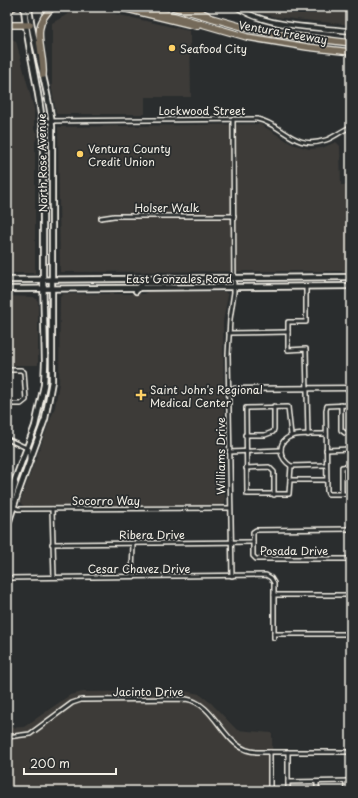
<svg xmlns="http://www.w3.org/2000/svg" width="358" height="798" font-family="'Playpen Sans',sans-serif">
<rect width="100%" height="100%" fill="#2a2d2e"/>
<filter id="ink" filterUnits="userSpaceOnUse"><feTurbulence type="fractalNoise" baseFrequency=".025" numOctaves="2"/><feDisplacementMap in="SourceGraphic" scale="8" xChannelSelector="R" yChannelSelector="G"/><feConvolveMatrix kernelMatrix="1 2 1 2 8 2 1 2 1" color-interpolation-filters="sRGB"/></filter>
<g filter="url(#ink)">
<g fill="#3c3b38">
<path d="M250,7H351V25L275,17L257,12Z"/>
<path d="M93,9L190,31L191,97H145V114H57L56,113L52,90V23L68,14L80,10Z"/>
<path d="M7,37L16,41L34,109V130L38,133L35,142V273H7Z"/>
<path d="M260,124L292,144L309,149L322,148L336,142L340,146L341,185H351V271L60,272L58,127Z"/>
<path d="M147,292H225L228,295L223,321L225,503L222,505L23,506L20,502L55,407L59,383L60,297L63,294H145Z"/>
<path d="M7,296L34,297L38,301V365H7Z"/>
<path d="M185,691L199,694L211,703L237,730L272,733L273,791H7V728L24,727L70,695L83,692Z"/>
</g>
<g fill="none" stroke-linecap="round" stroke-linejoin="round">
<defs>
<g id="minor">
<path d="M43,121L257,119C285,125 293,151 326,140C335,137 342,130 351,127"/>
<path d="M101,218L114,216H234"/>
<path d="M306,286V322H288V350L306,349L308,435"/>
<path d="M229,333L288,332"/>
<path d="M7,370H21L24,372L26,400L21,404H7"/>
<path d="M341,405V430L345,433H351"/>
<path d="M351,405L327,406L326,410L327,491L328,494H351"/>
<path d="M326,434C311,435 280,429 281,451C281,457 286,463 291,466L326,465"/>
<path d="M245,435H265L273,432L274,429V406"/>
<path d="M291,435L288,407L246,408L247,494H289L291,466"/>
<path d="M7,439L29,449V460"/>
<path d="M326,450L351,449"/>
<path d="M229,452L281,450"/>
<path d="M246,468L269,467L274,472V495"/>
<path d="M290,480H327"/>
<path d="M15,481L16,484L10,505L18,509L230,508"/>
<path d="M342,494V467L351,466"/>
<path d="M52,509L54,577"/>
<path d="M351,529L256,530L253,532V556L256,559H351"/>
<path d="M52,544L253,542"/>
<path d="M132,576L133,543"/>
<path d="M232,576L228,355L230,319L234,292L233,119"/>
<path d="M7,578L266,575L271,578L274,583V638"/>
<path d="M274,595H351"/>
<path d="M274,634H351"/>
<path d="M7,737L30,734L72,703L81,700L186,699C218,704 223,751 257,752H351"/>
<path d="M270,752V791"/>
<path d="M288,752V791"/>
<path d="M346,781V791"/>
<path d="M288,782L351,781"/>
<path d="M317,782V791"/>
</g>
<g id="tertiary">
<path d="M237,7C267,28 316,27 351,31"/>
<path d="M229,389L351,388"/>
</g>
<g id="secondary">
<path d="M7,280L351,277"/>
<path d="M7,289L351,286"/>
<path d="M136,291L143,283H170L175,279"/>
<path d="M7,501L35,426L44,385L45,362L43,274V132C40,90 27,49 24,7"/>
<path d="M7,527L18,493L45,419L52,381V127C49,86 33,48 29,7"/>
</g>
<g id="motorway">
<path d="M119,7L197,26"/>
<path d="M143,7L247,37L307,47L351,52"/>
<path d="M173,7L243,27L278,34L351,43"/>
<path d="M190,7L207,15"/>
<path d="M7,11L14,7"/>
<path d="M7,25H30"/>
<path d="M43,75C45,50 28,28 53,7"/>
</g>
</defs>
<use href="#minor" stroke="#f4f1e8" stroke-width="6"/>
<use href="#tertiary" stroke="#f4f1e8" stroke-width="7"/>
<use href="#secondary" stroke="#f4f1e8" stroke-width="8"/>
<use href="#motorway" stroke="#f4f1e8" stroke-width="8"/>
<use href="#minor" stroke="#2a2d2e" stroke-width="3"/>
<use href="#tertiary" stroke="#2a2d2e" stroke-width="4"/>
<use href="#secondary" stroke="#2a2d2e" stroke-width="4.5"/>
<use href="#motorway" stroke="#746a5a" stroke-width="5.5"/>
</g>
</g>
<g fill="#ffd166" stroke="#2a2d2e" stroke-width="1.5">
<circle cx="172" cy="48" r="4"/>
<circle cx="80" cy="154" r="4"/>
<path d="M139 389h4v4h4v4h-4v4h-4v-4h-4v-4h4z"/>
</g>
<g text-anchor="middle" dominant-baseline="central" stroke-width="3.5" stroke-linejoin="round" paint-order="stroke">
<g font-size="11" fill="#f4f1e8" stroke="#2a2d2e">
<text transform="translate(283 32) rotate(10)">Ventura Freeway</text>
<text x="202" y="110">Lockwood Street</text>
<text transform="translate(42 163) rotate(-91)">North Rose Avenue</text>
<text x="167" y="207">Holser Walk</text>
<text x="179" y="278">East Gonzales Road</text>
<text transform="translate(220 456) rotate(-90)">Williams Drive</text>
<text x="106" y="500">Socorro Way</text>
<text x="152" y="534">Ribera Drive</text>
<text x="294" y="550">Posada Drive</text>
<text x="139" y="568">Cesar Chavez Drive</text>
<text x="148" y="691">Jacinto Drive</text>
</g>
<g font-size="11" fill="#f4f1e8" stroke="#2a2d2e" text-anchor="start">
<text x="180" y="48">Seafood City</text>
<text x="88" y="148">Ventura County<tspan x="88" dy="13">Credit Union</tspan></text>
<text x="150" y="389">Saint John's Regional<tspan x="150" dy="13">Medical Center</tspan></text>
</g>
</g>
<rect width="358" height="798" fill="none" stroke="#2a2d2e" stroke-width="24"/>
<rect x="12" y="12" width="334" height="774" fill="none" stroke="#f4f1e8" stroke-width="1.5" filter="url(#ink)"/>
<path d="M24 768v6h92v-6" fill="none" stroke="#f4f1e8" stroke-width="2"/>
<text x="30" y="768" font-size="12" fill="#f4f1e8" stroke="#2a2d2e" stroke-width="3" paint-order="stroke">200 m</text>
</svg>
